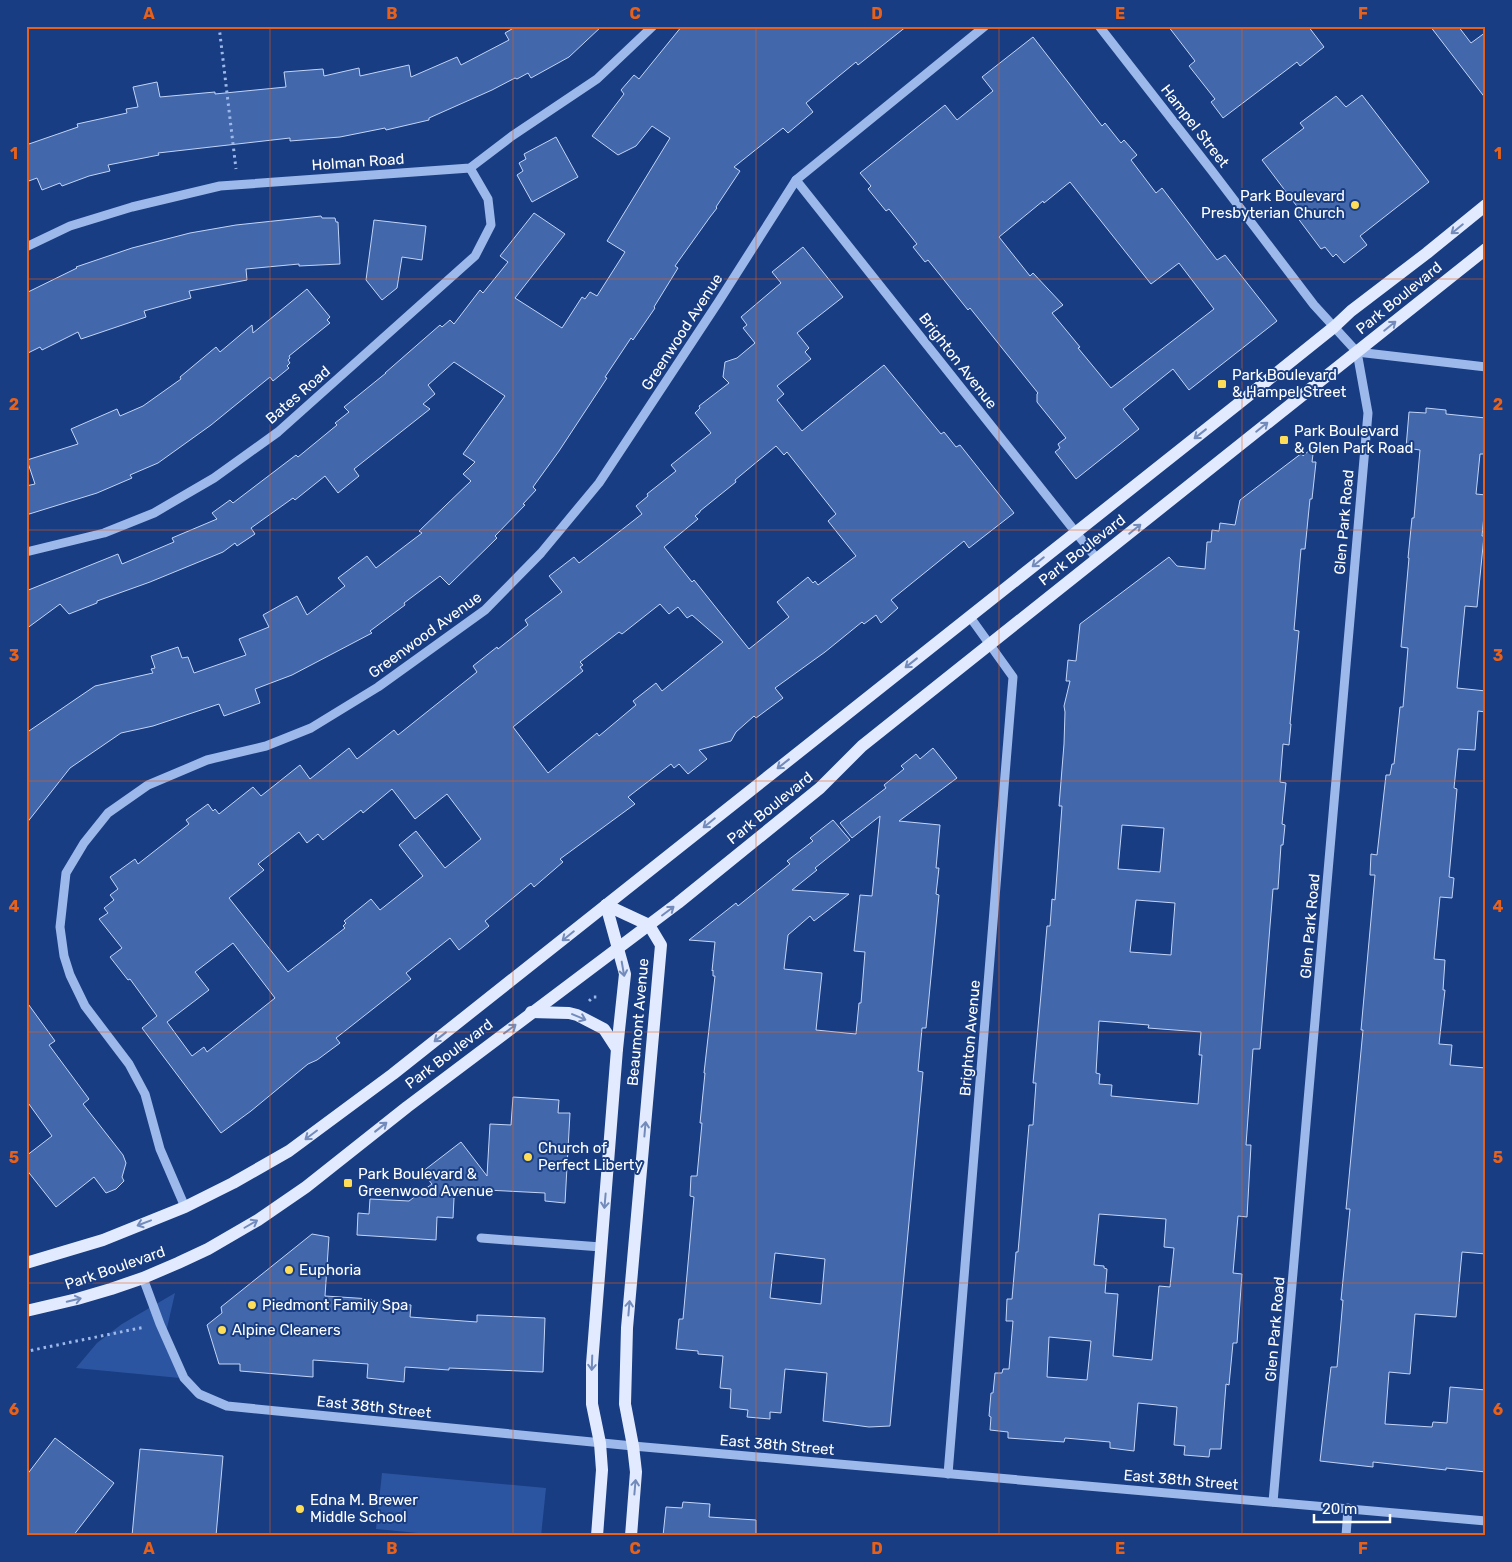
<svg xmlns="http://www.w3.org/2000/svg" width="1512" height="1562" font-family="Rubik,sans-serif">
<rect width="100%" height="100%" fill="#193d82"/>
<g fill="#2c55a1">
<path d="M175,1293L167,1328V1342L180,1378L76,1368L97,1343L122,1324Z"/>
<path d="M382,1473L546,1488L541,1536H450L376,1529Z"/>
</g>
<g fill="#4267ab" stroke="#c2d5f8" fill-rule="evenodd">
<path d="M517,26H602L569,57L531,78L528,73L517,79L515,78L492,90L429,118V120L386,130L385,128L340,137L290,141V138L158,153L159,155L108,165L110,171L89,176L62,186L60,183L42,190L37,178L26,182V145L78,127L77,124L127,113L126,109L138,107L133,87L157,82L160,97L215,92V94L286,87L284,72L323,69L324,76L359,68L360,76L409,65L411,77L457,57L461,65L509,40L505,33Z"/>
<path d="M682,26H907L858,65L856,62L806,103L813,112L788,133L783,128L734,167L740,171L716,207L717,208L710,217L675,266L678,268L654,307L655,308L633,340L631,338L605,377L607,378L559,451L533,487L536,490L523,504L525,505L495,536L497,538L449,585L440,576L404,603L405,605L370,631L372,633L292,675L255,689L260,703L224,716L219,704L153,726L121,733L70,768L26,824V733L95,686L153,673L151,669L155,668L151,656L178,647L182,658L188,657L194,673L246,655L239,639L269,627L263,615L297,596L307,615L345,586L338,578L367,556L376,568L422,533L419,531L471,481L463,474L475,462L463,454L505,396L454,362L428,385L435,394L423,404L430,409L354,469L359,476L338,493L325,476L295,500L293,498L251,528L255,534L237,546L235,543L223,552L150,582L97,601V603L69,614L60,604L26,629V591L118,554L122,564L174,542L172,538L217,519L212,513L230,500L233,503L296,455L298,457L337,425L335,423L349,412L344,407L386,373H385L440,325L442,327L450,320L454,324L480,290L483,293L508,262L500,256L534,213L565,234L515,298L562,328L582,297L585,299L590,292L597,296L625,252L607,241L670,138L652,126L636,146L618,155L592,136L624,94L621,90L634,75L639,79Z"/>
<path d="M1168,26H1308L1324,47L1300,66L1297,62L1223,118L1211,102L1215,99L1189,66L1195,61Z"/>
<path d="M1430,26H1458L1471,43L1486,32V99Z"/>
<path d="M1033,37L1102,126L1105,123L1121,143L1124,140L1137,155L1131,160L1156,193L1162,188L1217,260L1225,255L1277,321L1189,390L1173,369L1123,409L1139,429L1076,479L1055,452L1060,448L1058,444L1066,438L1037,402V394L1038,393L970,308L968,310L928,260L925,262L913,247L917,244L889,209L886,211L868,189L871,186L860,173L945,105L957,120L993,91L982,77ZM1070,182L1151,284L1179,263L1214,309L1111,388L1078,348L1080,347L1052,313L1063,305L1033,273L1030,276L999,237L1043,201L1044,203Z"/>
<path d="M1362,95L1429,182L1360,236L1367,245L1344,263L1336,254L1333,257L1325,247L1321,249L1294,213L1299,209L1262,160L1304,128L1300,123L1336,96L1346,107Z"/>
<path d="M556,137L578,177L532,202L517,175L523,171L519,163L526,159L524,154Z"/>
<path d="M321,216L322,218H335L336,222H338L340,264L299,266V264L246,269L247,280L189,291L191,298L144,311L146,317L81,339L78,332L42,350L40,347L26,354V293L77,268L76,267L132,248L190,233L236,225Z"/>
<path d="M374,220L426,226L422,260L402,257L397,288L382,300L366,280Z"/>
<path d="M803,247L843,297L797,333L809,348L805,352L811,359L777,386L784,394L777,400L802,431L884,365L941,434L944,432L956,447L960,445L1014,513L969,548L964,541L891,600L898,608L881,623L876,615L864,624L862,622L825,652L775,688L783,698L756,718L754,716L736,732L731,741L699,750L707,759L688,774L679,764L674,768L671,764L628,797L635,804L560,859L563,862L534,887L531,883L485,921L489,926L459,950L450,938L406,973L411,979L336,1038L340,1043L317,1060L308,1064L251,1111L221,1133L142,1028L157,1016L130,979L128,980L110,957L122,948L99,919L108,913L104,908L114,900L110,895L118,889L110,877L135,859L138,864L189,824L186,820L208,804L213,811L215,809L219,814L253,787L261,796L300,765L310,779L349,748L357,759L394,730L398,735L477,672L473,666L497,647L498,649L528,625L525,620L562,592L549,576L574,557L579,563L642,514L636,506L648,496L647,494L676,471L671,465L711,433L695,413L700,408L699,406L729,383L723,377L725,362L737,358L755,343L743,328L747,325L741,317L781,283L772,272ZM776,446L784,455L787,452L836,514L828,521L856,556L818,585L815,581L813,583L808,577L777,602L789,617L749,649L694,580L692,582L664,547L698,519L695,516L700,512V511L736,482L735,480ZM660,604L669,614L678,607L687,618L692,615L723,642L662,691L656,683L633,701L636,705L599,736L597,733L548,773L513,727L583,671L580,667L583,665L580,662L619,632L622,634ZM392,789L415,819L447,794L481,839L445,868L416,831L399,845L423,876L380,910L371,899L344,921L346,923L343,926L345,928L288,972L229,898L264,870L258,864L299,832L307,843L318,834L323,840L361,810L363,813ZM233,943L275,998L207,1052L204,1047L192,1056L167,1022L209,990L195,972Z"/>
<path d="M307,289L330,317L327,320L330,323L289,356L290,358L288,360L290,363L287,366L289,368L273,381L270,377L211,425L158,463L130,475L132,478L97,493L26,515V486L35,484L27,460L78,444L71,429L117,409L120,416L143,406L181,379L180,377L216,347L220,352L252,325L253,333Z"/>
<path d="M1426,408L1446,410V414L1486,418V454H1480L1476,494L1486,495L1482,536H1484L1477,607L1465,606L1457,688L1486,691V712L1478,711L1475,750L1458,749L1454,788L1457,789L1449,877L1454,878L1452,898L1440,897L1434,959L1445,960L1443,990H1445L1439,1044L1452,1045L1450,1065L1486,1068V1254L1462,1252L1456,1317L1415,1314L1410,1374L1389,1372L1385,1424L1432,1427L1433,1422L1447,1423L1450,1387L1486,1390L1484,1426H1486V1472L1446,1468V1470L1373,1462V1467L1320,1461L1331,1367H1337L1343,1300H1341L1350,1209H1346L1363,1030H1361L1375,875H1370L1371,854L1377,855L1386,775H1390L1392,764H1394L1400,707H1403L1408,648L1401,647L1409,558H1408L1412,518H1414L1420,450L1406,448L1409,412L1426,413Z"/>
<path d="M1314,446L1312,462H1316L1312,499H1310L1305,549H1301L1294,630L1299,631L1290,724H1291L1289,745L1283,744L1280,782L1286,783L1282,824L1285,825L1283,845H1281L1278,889H1273L1260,1049H1253L1246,1145H1251L1247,1217L1238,1216L1233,1273L1242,1274L1237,1343H1233L1229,1385L1226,1384L1221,1449H1210L1209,1457L1184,1455L1185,1446L1174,1445L1177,1407L1138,1403L1134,1451L1110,1448V1442L1065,1438L1064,1442L1008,1438V1432L990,1430L991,1417L989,1416L991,1393H993L995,1373H1002L1003,1369H1009L1013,1321H1006L1007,1299H1012L1016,1252H1018L1029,1125H1033L1036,1083H1033L1044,961L1047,926H1050L1052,899L1055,900L1062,806H1059L1064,744L1065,712L1064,706L1070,681H1066L1068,660L1076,661L1080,624L1169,557L1177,566L1205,569L1207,542H1211L1212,530L1219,531L1220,523L1235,525L1240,500L1302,453L1303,456ZM1122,825L1164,828L1160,872L1118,869ZM1136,900L1175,903L1171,955L1130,952ZM1099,1021L1149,1025L1148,1028L1201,1032L1199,1055H1202L1198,1104L1111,1096L1112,1085L1099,1084L1100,1074L1096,1073ZM1099,1214L1166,1219L1164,1247L1174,1248L1170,1287L1159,1286L1152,1360L1113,1356L1118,1294L1105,1293L1107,1269L1104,1268V1266L1094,1265ZM1049,1337L1091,1341L1087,1380L1047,1377Z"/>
<path d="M933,748L957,778L899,821L940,825L936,868H939L936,894L939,895L926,1028H922L918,1071L923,1072L890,1426L869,1427L823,1421L827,1373L785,1369L781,1413L770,1412V1419L747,1417L748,1410L730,1408L731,1389L720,1388L723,1356L698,1354V1351L676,1349L679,1319H683L694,1197L690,1196L691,1176H697L702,1123H700L705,1073H704L715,976H713V970L712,971L715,942L689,940L736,903L738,906L790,864L787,861L813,841L810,838L833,820L850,840L815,868L817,870L792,890L849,894L814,921L810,916L788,935L784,969L822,973L816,1030L856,1034L859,1003H861L865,952L854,951L860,895L872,896L880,816L852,838L840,823L886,788L884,785L904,769L901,766L916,754L920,759ZM775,1253L825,1259L821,1304L770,1298Z"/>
<path d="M26,1001L55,1041L49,1045L89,1099L83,1104L123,1155L126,1163L122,1177L124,1181L116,1189L106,1193L94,1177L56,1207L26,1169V1156L52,1136L26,1100Z"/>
<path d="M513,1097L559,1100L558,1113H570L565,1203L545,1201V1193L467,1189L454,1198L453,1218L437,1217L436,1240L357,1235L358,1213L369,1214L370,1199L409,1201L432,1184L422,1172L461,1142L487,1176L490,1124L511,1125Z"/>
<path d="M312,1234L329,1237L325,1296L371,1299V1301L411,1305L410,1317L477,1322V1315L545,1318L543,1372L449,1368V1370L405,1367L404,1382L367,1378L368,1364L313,1360V1377L240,1371V1364H219L207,1325L222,1313L221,1307Z"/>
<path d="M55,1438L114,1483L73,1536H26V1476Z"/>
<path d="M140,1449L223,1456L216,1536H132Z"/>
<path d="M683,1502L710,1504L709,1517L756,1520V1536H663L666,1507L682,1508Z"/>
</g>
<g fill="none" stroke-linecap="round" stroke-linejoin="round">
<g stroke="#9db9eb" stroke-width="3" stroke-dasharray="2.5 4" stroke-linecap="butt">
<path d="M219,26L236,169"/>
<path d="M589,1001L593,997H597"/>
<path d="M26,1354L28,1351L145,1327"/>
</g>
<g stroke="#9db9eb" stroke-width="9">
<path d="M1099,26L1212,171L1314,305L1357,352L1486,367"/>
<path d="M796,180L1097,559"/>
<path d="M26,247L70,226L132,207L220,186L470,168L512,136L597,79L653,26"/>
<path d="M26,552L104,533L154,513L214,478L278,432L475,256L491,225L488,199L470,168"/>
<path d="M185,1207L160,1149L145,1094L129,1064L85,1006L70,975L64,956L60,927L66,873L84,843L108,813L148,785L207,760L266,746L311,728L378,687L485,610L541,553L599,483L719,301L796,180L985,26"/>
<path d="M481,1238L601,1247"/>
<path d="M143,1278L160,1324L184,1378L199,1394L227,1406L633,1446L1486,1521"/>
<path d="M948,1474L1013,677L970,617"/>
<path d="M1273,1502L1368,413L1357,352"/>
<path d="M1346,1536L1348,1508"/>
</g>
<g stroke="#e1eaff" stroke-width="12">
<path d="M606,905L649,925L661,945L627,1328L625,1404L633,1446L636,1472L631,1536"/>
<path d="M531,1012L569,1013L577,1015L604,1029L617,1049"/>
<path d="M26,1263L103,1240L185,1207L233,1183L289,1151L393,1074L1238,404L1334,327L1351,311L1427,253L1486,205"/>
<path d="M26,1311L77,1299L111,1289L143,1278L178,1263L208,1249L258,1220L306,1187L407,1107L678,903L820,788L862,746L1486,249"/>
<path d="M597,1536L602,1470L600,1443L592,1404V1364L617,1049L625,974L606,905"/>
</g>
</g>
<defs><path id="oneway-shaft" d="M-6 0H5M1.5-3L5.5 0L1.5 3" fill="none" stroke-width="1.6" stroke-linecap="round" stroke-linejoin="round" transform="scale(1.25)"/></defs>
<g stroke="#738bba">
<use href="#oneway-shaft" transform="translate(1457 229) rotate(141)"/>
<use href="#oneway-shaft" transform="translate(1390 326) rotate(-39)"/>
<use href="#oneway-shaft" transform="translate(1262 427) rotate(-39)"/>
<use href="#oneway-shaft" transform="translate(1200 434) rotate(142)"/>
<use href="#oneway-shaft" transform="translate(1135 529) rotate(-39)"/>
<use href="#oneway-shaft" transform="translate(1038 562) rotate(141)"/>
<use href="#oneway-shaft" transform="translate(911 663) rotate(142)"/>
<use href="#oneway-shaft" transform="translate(783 764) rotate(142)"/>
<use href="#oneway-shaft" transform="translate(709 823) rotate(141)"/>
<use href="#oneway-shaft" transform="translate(668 911) rotate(-37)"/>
<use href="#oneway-shaft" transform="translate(568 936) rotate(141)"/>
<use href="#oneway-shaft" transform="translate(623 969) rotate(80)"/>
<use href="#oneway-shaft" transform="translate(579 1017) rotate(23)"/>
<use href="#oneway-shaft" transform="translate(510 1029) rotate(-37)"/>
<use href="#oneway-shaft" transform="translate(440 1037) rotate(142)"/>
<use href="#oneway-shaft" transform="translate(381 1127) rotate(-38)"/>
<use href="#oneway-shaft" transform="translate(645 1129) rotate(-85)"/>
<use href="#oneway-shaft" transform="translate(311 1135) rotate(143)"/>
<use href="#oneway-shaft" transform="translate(605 1201) rotate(95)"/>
<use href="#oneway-shaft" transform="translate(144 1223) rotate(159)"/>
<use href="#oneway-shaft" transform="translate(251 1224) rotate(-30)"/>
<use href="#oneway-shaft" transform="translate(74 1300) rotate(-14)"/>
<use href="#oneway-shaft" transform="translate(629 1308) rotate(-85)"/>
<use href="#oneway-shaft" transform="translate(592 1363) rotate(92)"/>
<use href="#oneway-shaft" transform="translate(635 1487) rotate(-85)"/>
</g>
<path fill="none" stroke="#e96118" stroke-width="1" stroke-opacity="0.55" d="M270,26V1536M513,26V1536M756,26V1536M999,26V1536M1242,26V1536M26,279H1486M26,530H1486M26,781H1486M26,1032H1486M26,1283H1486"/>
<g fill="#fede58" stroke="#193d82" stroke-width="2">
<circle cx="1355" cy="205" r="5"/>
<rect x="1217" y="379" width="10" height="10" rx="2.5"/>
<rect x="1279" y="435" width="10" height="10" rx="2.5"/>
<circle cx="528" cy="1157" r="5"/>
<rect x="343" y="1178" width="10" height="10" rx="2.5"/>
<circle cx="289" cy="1270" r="5"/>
<circle cx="252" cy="1305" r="5"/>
<circle cx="222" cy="1330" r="5"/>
<circle cx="300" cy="1509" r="5"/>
</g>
<g text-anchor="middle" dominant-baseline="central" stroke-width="4" stroke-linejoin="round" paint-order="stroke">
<g font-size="15" fill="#fff" stroke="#193d82">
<text transform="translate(1195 126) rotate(52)">Hampel Street</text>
<text transform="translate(358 162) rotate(-4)">Holman Road</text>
<text transform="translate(1399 298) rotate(-39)">Park Boulevard</text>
<text transform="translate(682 332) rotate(-57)">Greenwood Avenue</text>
<text transform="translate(958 361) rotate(52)">Brighton Avenue</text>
<text transform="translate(298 395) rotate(-41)">Bates Road</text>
<text transform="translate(1344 522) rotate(-85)">Glen Park Road</text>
<text transform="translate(1082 550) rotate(-38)">Park Boulevard</text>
<text transform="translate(425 635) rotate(-36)">Greenwood Avenue</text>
<text transform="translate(770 808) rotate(-39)">Park Boulevard</text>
<text transform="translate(1310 926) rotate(-85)">Glen Park Road</text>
<text transform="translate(638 1022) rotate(-85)">Beaumont Avenue</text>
<text transform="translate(970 1038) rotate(-85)">Brighton Avenue</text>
<text transform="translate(449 1054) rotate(-37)">Park Boulevard</text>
<text transform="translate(115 1268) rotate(-19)">Park Boulevard</text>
<text transform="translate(1275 1329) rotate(-85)">Glen Park Road</text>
<text transform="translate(374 1407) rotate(6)">East 38th Street</text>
<text transform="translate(777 1445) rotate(5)">East 38th Street</text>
<text transform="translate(1181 1480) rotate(5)">East 38th Street</text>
</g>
<g font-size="15" fill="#fff" stroke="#193d82" text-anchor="start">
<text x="1345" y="196" text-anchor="end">Park Boulevard<tspan x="1345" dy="17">Presbyterian Church</tspan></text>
<text x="1232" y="375">Park Boulevard<tspan x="1232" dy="17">&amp; Hampel Street</tspan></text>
<text x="1294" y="431">Park Boulevard<tspan x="1294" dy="17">&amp; Glen Park Road</tspan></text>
<text x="538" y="1148">Church of<tspan x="538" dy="17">Perfect Liberty</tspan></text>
<text x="358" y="1174">Park Boulevard &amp;<tspan x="358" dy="17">Greenwood Avenue</tspan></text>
<text x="299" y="1270">Euphoria</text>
<text x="262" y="1305">Piedmont Family Spa</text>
<text x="232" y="1330">Alpine Cleaners</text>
<text x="310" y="1500">Edna M. Brewer<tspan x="310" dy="17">Middle School</tspan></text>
</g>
</g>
<rect width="1512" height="1562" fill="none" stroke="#193d82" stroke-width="55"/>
<path d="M1314 1514v8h76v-8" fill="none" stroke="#ffffff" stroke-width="2.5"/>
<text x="1322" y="1514" font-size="15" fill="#ffffff" stroke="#193d82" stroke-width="4" paint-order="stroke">20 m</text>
<rect x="28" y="28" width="1456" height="1506" fill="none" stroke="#e96118" stroke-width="2"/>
<g font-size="16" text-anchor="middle" font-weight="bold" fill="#e96118">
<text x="149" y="19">A</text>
<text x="392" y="19">B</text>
<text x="635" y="19">C</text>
<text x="877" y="19">D</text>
<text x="1120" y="19">E</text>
<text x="1363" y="19">F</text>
<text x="14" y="159">1</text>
<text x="1498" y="159">1</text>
<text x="14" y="410">2</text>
<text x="1498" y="410">2</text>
<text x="14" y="661">3</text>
<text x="1498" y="661">3</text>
<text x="14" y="912">4</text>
<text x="1498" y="912">4</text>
<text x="14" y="1163">5</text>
<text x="1498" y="1163">5</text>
<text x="14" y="1415">6</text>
<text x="1498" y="1415">6</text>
<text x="149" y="1554">A</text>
<text x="392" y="1554">B</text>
<text x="635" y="1554">C</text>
<text x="877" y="1554">D</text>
<text x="1120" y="1554">E</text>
<text x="1363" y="1554">F</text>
</g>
</svg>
